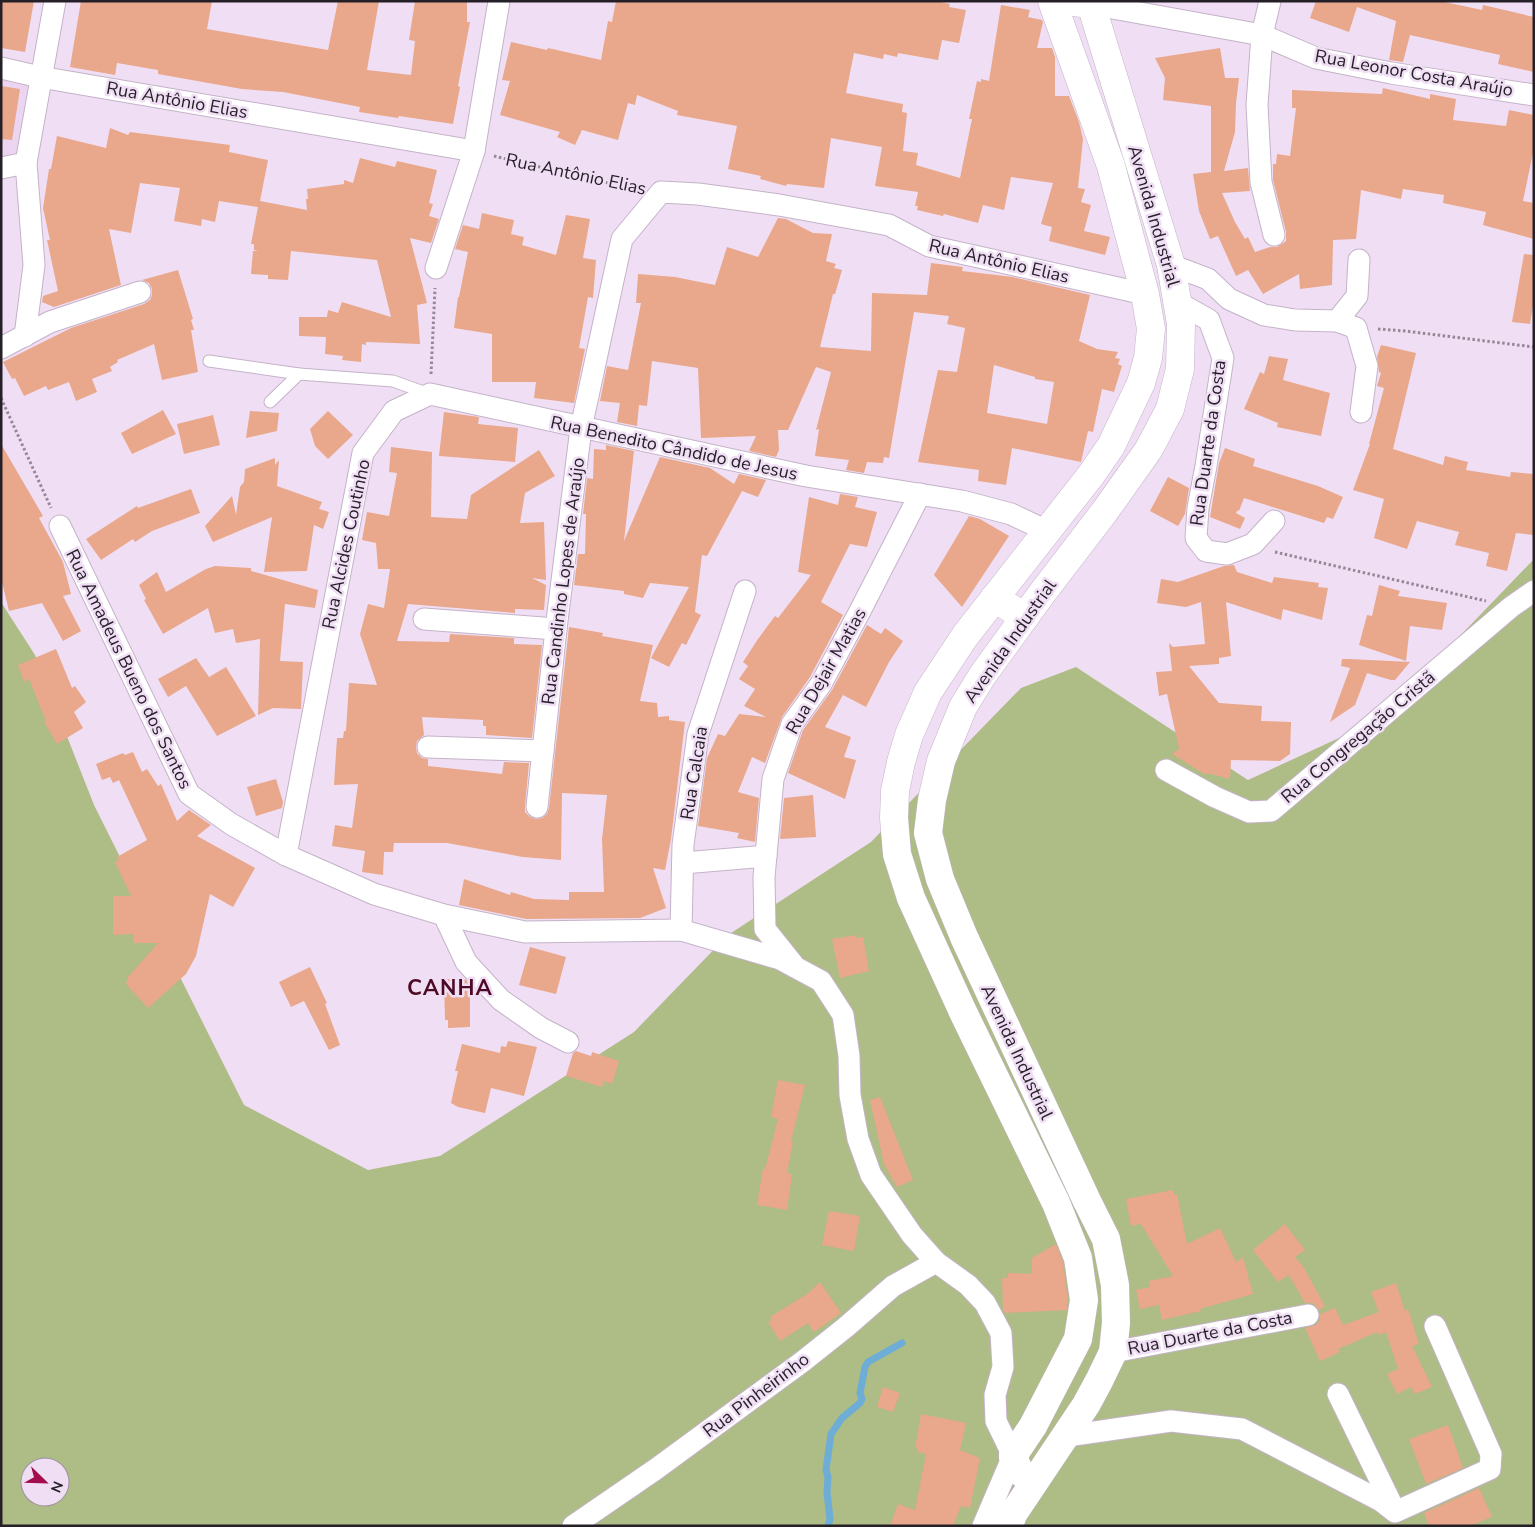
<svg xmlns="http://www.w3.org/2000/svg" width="1535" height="1527" font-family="'Nunito Sans',sans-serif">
<rect width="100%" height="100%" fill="#f0dff4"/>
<path fill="#ecd5f1" d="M1,76L31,85L21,158L1,164Z"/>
<path fill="#aebc86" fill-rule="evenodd" d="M1534,559V1526H1V602L35,655L94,805L244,1105L368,1170L440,1156L634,1032L728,935L871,842L1021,688L1076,667L1248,780L1380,719ZM30,1467H60V1497H30Z"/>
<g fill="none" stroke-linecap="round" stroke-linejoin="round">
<path stroke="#6eadd6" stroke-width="7" d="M828,1526L830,1519L827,1492L828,1477L826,1470L831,1434L842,1418L860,1403L862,1399L860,1393L865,1367L868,1362L902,1343"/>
</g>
<g fill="#e9a78b" fill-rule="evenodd">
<path d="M1,1H34L25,52L1,48Z"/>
<path d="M81,1H212L207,29L328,50L338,1H379L367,70L411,75L415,41L409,40L415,1H467V22H470L458,86L460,87L453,124L399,116L398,118L359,112L360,107L283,92L242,89L158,74V70L117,63L115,75L70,67Z"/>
<path d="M616,1H935L950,4L949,7L966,10L959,43L942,40L938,60L898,53L897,57L884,54L883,59L854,53L846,93L903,104L902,112L907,113L903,151L918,153L916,165L960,178L972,119H969L977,81L981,82V79L989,81L1001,5L1030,10L1028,17L1042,20L1043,22L1037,48H1052L1055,57V96H1069L1079,122L1083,139L1078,188L1085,189L1081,202L1091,205L1084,231L1110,237L1105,255L1049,241L1052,227L1041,224L1053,183L1011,177L1004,210L983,205L978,223L944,214L943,216L917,210L918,206H915L918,192L875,186L882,147L831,138L824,188L787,184L786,186L760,179L761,176L728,169L737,126L677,115L678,111L637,95L635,105L628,103L618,140L582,130L575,145L557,137L560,132L500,115L510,81L502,80L511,42L547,50L548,48L601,60L608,21L612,22Z"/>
<path d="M1316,1H1440L1482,10L1483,5L1534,17V72L1498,64L1500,55L1410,35L1403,62L1389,60L1396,21L1357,7L1349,32L1310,18Z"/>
<path d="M1220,48L1225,78H1239L1236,103L1235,132L1224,171L1248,168L1250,191L1222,193L1235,222L1245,239L1248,237L1255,252L1270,247H1277L1286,241V232L1273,180V164H1276L1277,154L1290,156L1296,108H1292V90L1382,94L1383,88L1430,99V94L1456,99L1453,120L1506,126L1509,110L1534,115V148L1523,201L1534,203V239L1483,225L1486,212L1443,203L1444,195L1403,189L1401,199L1361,190L1356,239L1333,240L1332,285L1300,289L1299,274L1263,294L1248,270L1236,276L1218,236L1210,239L1199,211L1193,174L1211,172V106L1163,100L1165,78L1155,58Z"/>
<path d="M1,86L20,89L12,140L1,139Z"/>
<path d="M110,128L128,135L130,132L230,145L229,152L268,160L260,201L307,210L306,199H308L307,189L344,184V180L353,183L360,158L395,167L397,161L437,170L429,203L433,204L429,216L439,219L431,243L410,238L427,303L417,305L420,344L366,342V345L362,344L361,362L342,360L343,356L325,354L326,337L299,336V317H327L328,310L338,313L342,302L391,317L377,260L291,251L288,280L268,279V275L251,274L253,251H258L254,250V244H251L258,207L219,201L215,222L202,219L201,226L174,221L180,188L140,183L131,233L109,229L121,285L54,307L42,302L43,296L58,291L47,240H50L43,208L49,169H51L57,136L106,148Z"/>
<path d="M482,213L514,220L511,234L524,237L522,245L556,255L566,215L590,219L583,258L596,260L593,298L588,297L579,348L585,349L574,403L534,398L536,382H492V334L454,328L458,297H459L468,252L455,249L463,225L479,229Z"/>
<path d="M778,218L786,219L813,233L832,234L826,261L836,264L834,268L842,270L835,294H833L820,347L871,351L872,293L927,295L931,263L963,267L962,271L1013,277L1090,295L1079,341L1097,349L1118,352L1115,358L1120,359L1118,364L1122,366L1114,392L1102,389L1093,432L1088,431L1081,462L1012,448L1006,485L978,481L979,470L918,462L938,370L957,372L965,328L947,324L949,316L914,312L889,458L884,457L883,463L867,462L864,473L846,470L849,460L815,456L819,429L816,430L831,372L816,367L788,430H778L779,450L776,457L749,451L756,436L701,438L698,368L652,361L647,406L639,405L637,426L617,422L620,403L600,401L607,366L628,370L641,303H636L638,274L675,277L715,285L727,247L758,257ZM994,365L1035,377V379L1054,382L1047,424L987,413Z"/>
<path d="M1524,254L1534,255V299L1530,324L1512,322Z"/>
<path d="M178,270L193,319L191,320L194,330H191L198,372L162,380L154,344L117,360L118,362L110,367L112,371L92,379L97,392L76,401L69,382L48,390L46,386L24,396L15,378L12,379L3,362L71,328L144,304L150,300L152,295V289L149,283L142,280Z"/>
<path d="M1381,345L1416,353L1393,449L1443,465L1445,456L1468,462L1466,470L1510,477L1511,472L1534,474V535L1516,533L1507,571L1486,566L1489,553L1455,545L1459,532L1417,521L1407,549L1374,538L1384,499L1353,490L1370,444H1369L1384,388L1377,386L1381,373L1379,372L1377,357Z"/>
<path d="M1269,356L1288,359L1283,380L1330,393L1321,436L1277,427L1278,423L1244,409L1260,372L1264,374Z"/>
<path d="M163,410L176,434L132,454L121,433Z"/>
<path d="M250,411L279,413L277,431L246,438Z"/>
<path d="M328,411L353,435L328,459L315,446L310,429Z"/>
<path d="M444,412L479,417L478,424L518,428L515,462L439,456Z"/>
<path d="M213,415L220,445L184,454L177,424Z"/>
<path d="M1,444L43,516L39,518L63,562L71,594L63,596L81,631L63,641L42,603L9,611L1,578Z"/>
<path d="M606,445L634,451L624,541L660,457L710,468L734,484L739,474L766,480L758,497L742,491L707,556L702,555L695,612L701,615L686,645L682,643L669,667L651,658L689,587L650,583L643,598L624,594V591L574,585L578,554H585L586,514H583L587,478L593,479L594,449L606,450Z"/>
<path d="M391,447L432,452L431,517L467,519L471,495L539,450L555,476L525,493L520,523L544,522L546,580L532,578L546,585L544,610L515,609V613L408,604L397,641L449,642L450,634L514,638V644L542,645L532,738L486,735V726H483V720L422,717L424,735L417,741L416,747L417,753L422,758L428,759V766L502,774L504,762L529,763L525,806V812L530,817L536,819L542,818L547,814L549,808L569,627L603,633L602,636L653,645L640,701L657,703L658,717L669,716V720L685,722L671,839L665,870L653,868L666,908L640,918L526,919L459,905L464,879L510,895L511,892L534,899L569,900V892H604L602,839L607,795L562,793L561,860L523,857L447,843H394L393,852H384L383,875L362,872L365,851L332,846L335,825L352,828L358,784L334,785L337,738H343L344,731H346L349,683L377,685L360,634L368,604L384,608L390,569H378L376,543L362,540L367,512L389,516L397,473L389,472Z"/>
<path d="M1225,448L1255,459L1253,466L1318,486L1343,497L1333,519L1327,517L1324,523L1244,498L1239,511L1238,510L1236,513L1245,518L1240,529L1210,517L1219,463Z"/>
<path d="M275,458V465L279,460L277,486L322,502L319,509L329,512L323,529L314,525L307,571L264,572L272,517L213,542L205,526L232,496L236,515L240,487L244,482L245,469Z"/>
<path d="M1168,477L1189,488L1185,514L1178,526L1150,511Z"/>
<path d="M191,489L200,513L152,531L135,542L133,539L101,560L86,539L137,506L138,508Z"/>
<path d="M840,494L858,497L855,507L877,512L867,547L850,544L821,602L843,615L810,677L782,717L765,763L752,757L738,792L759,798L755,842L737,838L739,833L698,826L707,758L718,734L725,736L739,714L766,717L744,706L755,689L739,679L748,666L743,662L758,639L775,616L778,618L811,575L798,572L809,497L838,505Z"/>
<path d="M969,516L980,519L1009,536L962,607L934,575Z"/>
<path d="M1234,565L1237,572L1272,583L1274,577L1319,583L1318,587L1328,588L1322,620L1283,609L1281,620L1226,602L1231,656L1219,658V664L1189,666L1219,703L1262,706L1261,721L1291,722L1290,754L1280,761L1231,760L1230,779L1207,773L1206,775L1172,754L1179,749L1167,694L1159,696L1156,672L1172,671L1169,643L1173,647L1205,644L1201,602L1186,607L1157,603L1161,579L1178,582L1224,566Z"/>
<path d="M215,566L251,568V571L318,590L315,608L285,604L280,661L303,662L301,709L273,708L258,715L260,639L236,643L233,629L215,633L208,608L163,634L144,600L146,599L139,585L157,572L166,592L206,569Z"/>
<path d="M1379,585L1400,591L1398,596L1447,603L1442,630L1410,626L1406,661L1359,645L1367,615L1372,616Z"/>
<path d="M867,625L881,634L885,628L903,641L889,662L866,707L843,695L825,727L851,737L844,757L856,760L845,799L788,773L803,730L832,690Z"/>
<path d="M56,649L72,688L75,686L86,702L74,712L83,728L57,744L44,722L46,721L29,679L24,682L18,665Z"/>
<path d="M196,658L209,677L226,667L256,716L217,736L186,686L168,697L158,679Z"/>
<path d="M1342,659H1349L1410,662L1395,680H1391L1367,673L1355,705L1330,722L1350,668L1341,666Z"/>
<path d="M133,752L142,772L147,769L158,786L161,784L177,821L189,810L211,825L197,836L255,868L233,907L210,894L196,956L186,974L148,1008L126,984L128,977L158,943H133L134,934L113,935V896H131L115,862L119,860L117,857L147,840L119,780L113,783L110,777L102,780L96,764L123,753L125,755Z"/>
<path d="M276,779L283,802L282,808L256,816L247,787Z"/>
<path d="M813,795L816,837L780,839L784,798Z"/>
<path d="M856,935V938L863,937L869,971L840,978L832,939Z"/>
<path d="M530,947L566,957L556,994L519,985Z"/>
<path d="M310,967L327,1003L325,1004L340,1045L329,1050L304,1001L291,1007L279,982Z"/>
<path d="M444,979H465L470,984V1027L448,1028V1020H445Z"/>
<path d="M508,1041L537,1047L524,1096L491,1088L485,1113L458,1107L451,1103L458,1071H455L462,1044L500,1053L501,1046L506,1047Z"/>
<path d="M576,1051L591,1056L592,1052L619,1061L612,1084L604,1081L602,1087L566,1076L573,1053Z"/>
<path d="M778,1080L805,1085L791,1141L793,1142L787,1173L792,1174L787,1210L757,1205L763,1168L765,1169L778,1119L771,1117Z"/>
<path d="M880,1097L913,1180L897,1187L884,1164L870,1100Z"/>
<path d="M1173,1190L1174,1195L1177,1194L1187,1244L1220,1228L1236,1262L1243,1257L1253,1294L1200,1309L1201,1311L1162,1320L1159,1305L1140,1309L1136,1290L1150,1287L1149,1281L1173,1276L1141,1224L1131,1226L1126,1199Z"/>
<path d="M829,1211L860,1216L854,1251L822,1245Z"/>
<path d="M1285,1224L1305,1250L1295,1257L1304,1268L1325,1306L1319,1310L1313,1303H1305L1289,1275L1278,1282L1253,1250Z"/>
<path d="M1056,1244L1063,1262L1068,1300L1067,1310L1005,1313L1003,1310L1002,1278H1008V1273L1032,1274V1258Z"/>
<path d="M820,1282L841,1313L814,1332L808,1323L780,1341L768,1322L772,1320L770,1317L807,1294Z"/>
<path d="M1396,1283L1405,1311L1408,1309L1419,1344L1412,1346L1432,1387L1415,1394L1411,1387L1397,1394L1387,1374L1398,1369L1386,1332L1378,1335L1377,1332L1338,1349L1340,1352L1320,1361L1305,1328L1316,1325L1320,1320V1314L1335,1308L1343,1325L1379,1312L1371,1292Z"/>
<path d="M883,1387L900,1393L893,1412L877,1407Z"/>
<path d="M921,1414L966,1423L960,1450L980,1458L970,1508L961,1506L953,1526H890L898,1504L915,1510L926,1454L918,1452V1449L915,1448Z"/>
<path d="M1448,1425L1463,1468L1426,1484L1409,1439Z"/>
<path d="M1479,1488L1492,1517L1469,1526H1429L1424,1513Z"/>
</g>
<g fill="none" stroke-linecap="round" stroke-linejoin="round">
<defs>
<g id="service">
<path d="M209,361L299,374"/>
<path d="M270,402L299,374L393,381L429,394"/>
</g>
<g id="minor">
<path d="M1270,1L1262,35L1257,105L1261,182L1274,235"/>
<path d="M1090,4L1262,35L1316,58L1391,73L1534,95"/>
<path d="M1,68L40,77L474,151"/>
<path d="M1,168L26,163"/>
<path d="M1171,265L1208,279L1229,299L1264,315L1295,320L1337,321L1356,328L1367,366L1361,412"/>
<path d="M436,268L474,151L499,1"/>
<path d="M1177,302L1209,320L1223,358L1206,466L1198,508L1196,538L1206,551L1227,554L1253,544L1274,521"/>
<path d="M1337,321L1357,296L1359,260"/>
<path d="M25,336L34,265L26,163L55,1"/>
<path d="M1,348L50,322L140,292"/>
<path d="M60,526L189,794L231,824L286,855L374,894L444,915L525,932L681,930L780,959L821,981L843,1015L849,1056L850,1095L858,1139L871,1175L912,1235L936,1262L968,1285L985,1303L1001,1333L1003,1367L995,1395L996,1421L1013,1456L983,1526"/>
<path d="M424,619L556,629"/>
<path d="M428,747L543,751"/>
<path d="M1166,770L1215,797L1249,812L1271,811L1511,607L1534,591"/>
<path d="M537,807L556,629L581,428L622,239L661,192L698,194L779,205L889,225L929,246L1145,294"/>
<path d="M286,855L363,453L394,411L430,394L806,476L962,501L1011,514L1047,531"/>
<path d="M683,863L766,856"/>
<path d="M444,915L466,962L501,1000L541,1028L568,1042"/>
<path d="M681,930L683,845L698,734L745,591"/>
<path d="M793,964L765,929L764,877L773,779L792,724L821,684L860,611L920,494"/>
<path d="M1113,1352L1308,1315"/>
<path d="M1338,1394L1395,1511"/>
<path d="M1067,1436L1171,1421L1242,1429L1381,1501L1395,1512L1490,1469L1491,1454L1435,1326"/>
<path d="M573,1526L656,1469L802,1362L846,1327L893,1286L936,1262"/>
</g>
<path id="tertiary" d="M1013,1456L1033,1426L1078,1339L1084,1300L1078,1258L1056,1203L963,1012L911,898L897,854L894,818L895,791L901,762L909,735L928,692L965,636L1091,475L1111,446L1141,383L1148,358L1151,329L1145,294L1111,166L1052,1"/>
<path id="secondary" d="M1066,1L1090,4"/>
<g id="primary">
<path d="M994,598L1025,617"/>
<path d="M1013,1456L1019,1471L1034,1482"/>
<path d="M1009,1526L1013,1514L1086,1405L1099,1381L1113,1352L1116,1323L1115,1285L1106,1239L1087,1201L964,937L940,879L928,833L932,800L941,761L963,707L982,676L1040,596L1105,511L1149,449L1170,409L1180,369L1181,324L1171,265L1090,1"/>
</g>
</defs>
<use href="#service" stroke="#c4b3c8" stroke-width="13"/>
<use href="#minor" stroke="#c4b3c8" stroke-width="23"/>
<use href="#tertiary" stroke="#c4b3c8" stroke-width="29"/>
<use href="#secondary" stroke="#c4b3c8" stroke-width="29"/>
<use href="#primary" stroke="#c4b3c8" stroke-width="29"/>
<g stroke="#948897" stroke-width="3" stroke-dasharray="2.5 2.5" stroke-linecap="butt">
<path d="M494,156L598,181L636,188"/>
<path d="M1378,329L1405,331L1534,347"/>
<path d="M431,374L435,288"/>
<path d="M1,398L51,508"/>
<path d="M1275,552L1486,601"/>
</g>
<use href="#service" stroke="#fff" stroke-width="11"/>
<use href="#minor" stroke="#fff" stroke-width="21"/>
<use href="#tertiary" stroke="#fff" stroke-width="28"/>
<use href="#secondary" stroke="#fff" stroke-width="28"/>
<use href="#primary" stroke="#fff" stroke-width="28"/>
</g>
<g text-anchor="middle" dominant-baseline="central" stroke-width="5" stroke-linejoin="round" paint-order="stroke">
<g font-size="18" fill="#251f27" stroke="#f0dff4">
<text transform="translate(1414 73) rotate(10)">Rua Leonor Costa Araújo</text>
<text transform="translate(177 100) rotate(10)">Rua Antônio Elias</text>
<text transform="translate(576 174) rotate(12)">Rua Antônio Elias</text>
<text transform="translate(1154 216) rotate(74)">Avenida Industrial</text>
<text transform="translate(999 261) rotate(13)">Rua Antônio Elias</text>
<text transform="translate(1208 443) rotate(-82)">Rua Duarte da Costa</text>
<text transform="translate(674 448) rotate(12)">Rua Benedito Cândido de Jesus</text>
<text transform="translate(346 544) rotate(-78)">Rua Alcides Coutinho</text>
<text transform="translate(563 581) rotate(-83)">Rua Candinho Lopes de Araújo</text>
<text transform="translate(1010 641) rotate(-55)">Avenida Industrial</text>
<text transform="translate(129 669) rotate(64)">Rua Amadeus Bueno dos Santos</text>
<text transform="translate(826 671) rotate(-60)">Rua Dejair Matias</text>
<text transform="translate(1358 737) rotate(-40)">Rua Congregação Cristã</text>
<text transform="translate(694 773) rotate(-81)">Rua Calcaia</text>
<text transform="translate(1017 1052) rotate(65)">Avenida Industrial</text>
<text transform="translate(1210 1333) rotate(-11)">Rua Duarte da Costa</text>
<text transform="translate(756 1395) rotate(-37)">Rua Pinheirinho</text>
</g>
<g font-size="22" font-weight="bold" letter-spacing="1" fill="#4e0a24" stroke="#f0dff4">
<text x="450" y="988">CANHA</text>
</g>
</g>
<rect width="1535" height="1527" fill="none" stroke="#251f27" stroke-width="5"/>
<g transform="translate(45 1482) rotate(113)"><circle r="24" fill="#f0dff4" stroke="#9f92a2"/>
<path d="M0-4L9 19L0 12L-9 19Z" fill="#a30d4d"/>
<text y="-8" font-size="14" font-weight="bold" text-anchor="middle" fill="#251f27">N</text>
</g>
</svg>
